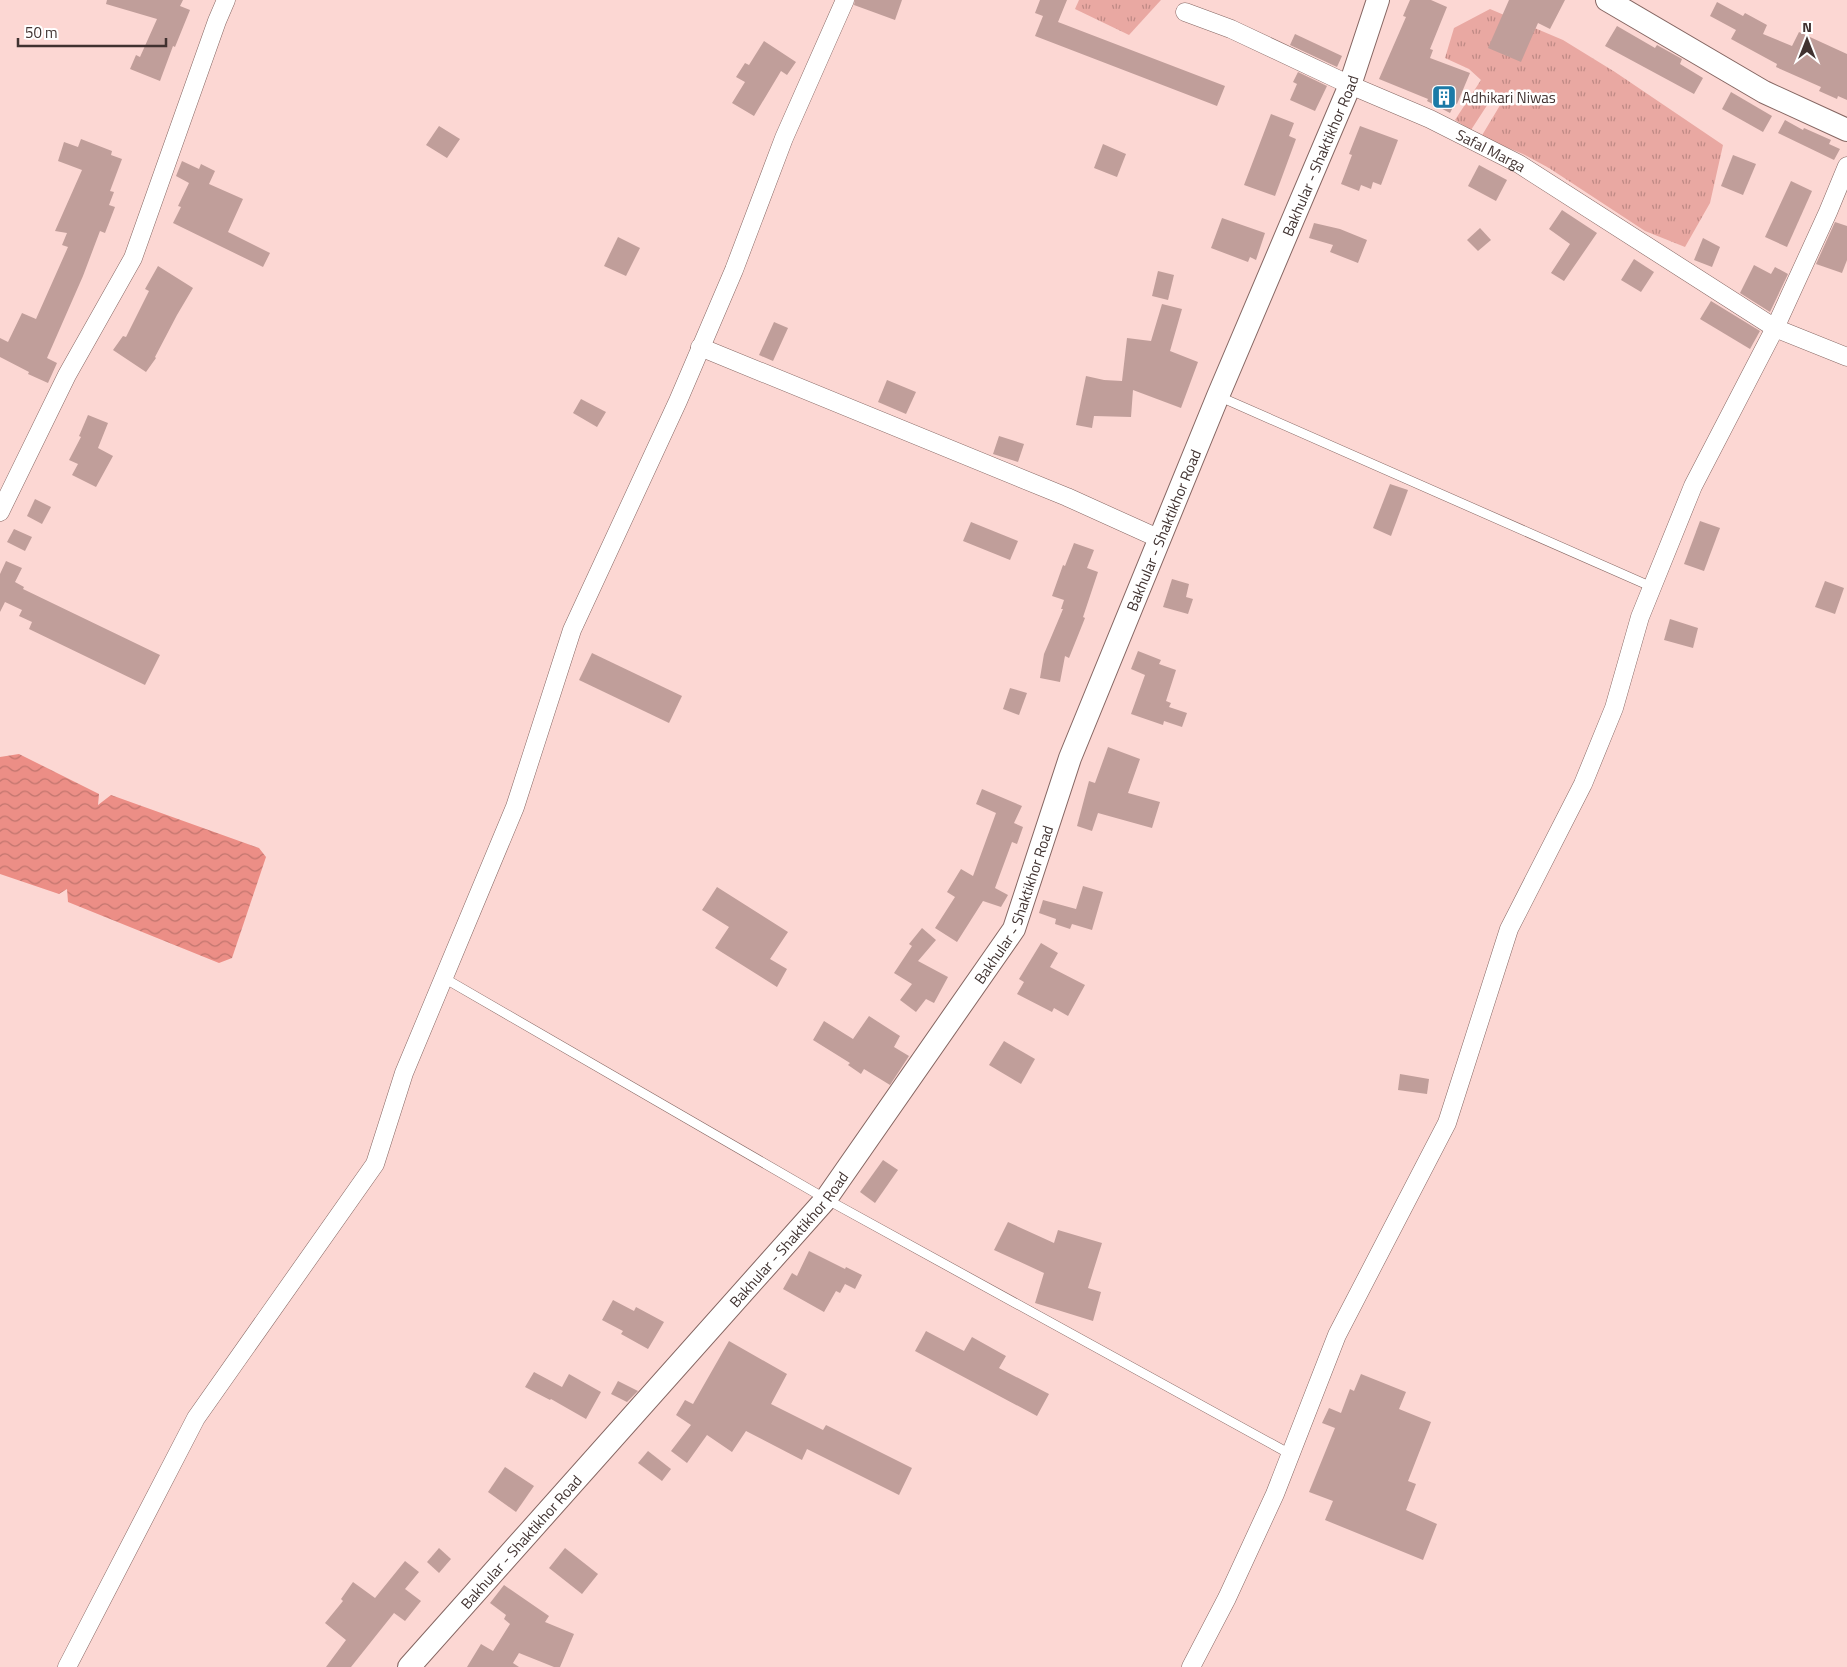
<svg xmlns="http://www.w3.org/2000/svg" width="1847" height="1667" font-family="'Titillium Web',sans-serif">
<defs>
<pattern id="grass-tufts" width="24" height="20" patternUnits="userSpaceOnUse" patternTransform="scale(1.25)"><rect width="24" height="20" fill="#e9a8a2"/><path d="M3 7l-1-3M5 7V3M7 7l1-3M15 17l-1-3M17 17v-4M19 17l1-3" fill="none" stroke="#be8984"/></pattern>
<pattern id="water-waves" width="16" height="10" patternUnits="userSpaceOnUse" patternTransform="scale(1.25)"><rect width="16" height="10" fill="#ec8e86"/><path d="M0 5q4-4 8 0t8 0" fill="none" stroke="#c1756e"/></pattern>
</defs>
<rect width="100%" height="100%" fill="#fcd7d3"/>
<g fill="url(#grass-tufts)">
<path d="M1079,0H1161L1129,35L1075,9Z"/>
<path d="M1490,9L1563,40L1615,72L1723,145L1710,203L1685,247L1645,231L1549,168L1523,154L1481,137L1505,97L1495,93L1471,130L1455,120L1481,80L1469,69L1445,58L1454,28Z"/>
</g>
<path fill="url(#water-waves)" d="M19,754L99,794L98,805L111,795L259,848L266,857L232,958L219,963L68,902L67,889L59,894L0,874V757Z"/>
<g fill="#c09e9a">
<path d="M107,0H183L180,6L190,10L175,47L173,46L160,81L130,69L136,55L140,57L157,19L106,4Z"/>
<path d="M855,0H902L895,20L854,5Z"/>
<path d="M1040,0H1067L1058,22L1225,86L1217,106L1035,36L1043,16L1035,13Z"/>
<path d="M1410,0H1431L1447,7L1430,49L1433,50L1430,58L1470,73L1457,104L1455,103L1450,113L1427,101L1428,99L1379,79L1406,17L1403,16Z"/>
<path d="M1509,0H1565L1550,29L1538,23L1521,62L1488,48Z"/>
<path d="M1717,2L1743,16L1745,13L1767,25L1763,34L1792,46L1799,32L1847,54V100L1838,96L1837,99L1819,91L1821,87L1776,67L1777,64L1731,39L1736,30L1710,16Z"/>
<path d="M1617,26L1655,48L1657,45L1682,59L1680,64L1703,78L1694,94L1605,46Z"/>
<path d="M1295,34L1342,56L1337,67L1290,45Z"/>
<path d="M764,41L796,62L787,75L781,71L754,116L732,103L745,82L736,77L745,63L749,65Z"/>
<path d="M1298,72L1327,86L1315,111L1290,100L1297,84L1293,82Z"/>
<path d="M1731,92L1772,116L1763,132L1722,109Z"/>
<path d="M1271,114L1294,123L1289,136L1296,139L1275,196L1244,185Z"/>
<path d="M1785,120L1803,130L1804,128L1831,140L1829,144L1840,149L1834,160L1778,133Z"/>
<path d="M439,126L460,139L447,158L426,145Z"/>
<path d="M1360,126L1398,140L1381,185L1373,182L1371,189L1361,185L1359,191L1341,184L1352,155L1349,154Z"/>
<path d="M81,139L112,151L111,155L122,159L110,191L114,192L109,205L115,207L105,233L100,231L83,276L47,358L57,363L48,383L28,374L29,372L0,357V338L8,342L22,313L36,319L68,247L62,245L67,233L55,231L82,170L58,161L64,142L78,147Z"/>
<path d="M1103,144L1126,154L1117,177L1094,168Z"/>
<path d="M1733,155L1756,164L1743,195L1721,186Z"/>
<path d="M182,161L199,169L201,164L215,171L209,184L243,199L228,232L270,253L263,267L173,223L181,207L178,206L189,183L176,176Z"/>
<path d="M1479,165L1507,180L1496,201L1468,186Z"/>
<path d="M1791,181L1812,191L1787,247L1765,237Z"/>
<path d="M1562,210L1597,233L1564,281L1551,273L1570,244L1549,229Z"/>
<path d="M1222,218L1265,233L1256,260L1250,257L1248,262L1211,248Z"/>
<path d="M1835,222L1847,226V260L1842,273L1816,264Z"/>
<path d="M1314,223L1340,229L1367,240L1358,263L1330,252L1333,245L1309,238Z"/>
<path d="M1480,228L1491,240L1478,251L1467,240Z"/>
<path d="M618,237L640,248L626,276L604,266Z"/>
<path d="M1703,238L1720,247L1712,267L1694,260Z"/>
<path d="M1634,259L1654,272L1641,292L1621,280Z"/>
<path d="M1754,265L1771,274L1775,267L1788,274L1770,312L1740,293Z"/>
<path d="M158,266L193,288L177,315L155,357L156,358L146,372L113,350L123,336L126,337L149,291L145,289Z"/>
<path d="M1158,271L1174,275L1168,300L1152,296Z"/>
<path d="M1711,301L1760,331L1750,349L1700,319Z"/>
<path d="M1162,304L1182,309L1170,351L1198,362L1181,408L1133,390L1131,417L1094,416L1092,428L1076,425L1086,376L1104,380L1122,381L1127,338L1151,341Z"/>
<path d="M774,322L788,328L773,361L759,355Z"/>
<path d="M887,380L916,392L906,414L878,402Z"/>
<path d="M581,399L606,412L597,427L573,413Z"/>
<path d="M88,415L108,423L98,448L113,456L96,487L72,475L78,464L69,460L81,437L79,436Z"/>
<path d="M999,436L1024,444L1018,462L993,454Z"/>
<path d="M1390,484L1408,490L1391,536L1373,528Z"/>
<path d="M35,499L51,507L42,524L27,516Z"/>
<path d="M1700,521L1720,528L1704,571L1684,564Z"/>
<path d="M971,522L1018,541L1010,560L963,541Z"/>
<path d="M14,529L32,537L25,551L7,542Z"/>
<path d="M1074,543L1094,550L1087,568L1098,572L1083,617L1085,618L1069,658L1065,656L1060,682L1040,678L1044,654L1063,609H1061L1064,600L1052,596L1063,565L1065,566Z"/>
<path d="M6,561L22,568L15,582L24,587L23,589L160,655L145,685L29,629L32,622L19,616L22,610L5,602L0,612V574Z"/>
<path d="M1172,579L1189,584L1186,597L1193,599L1188,614L1163,607Z"/>
<path d="M1825,581L1844,588L1835,614L1815,607Z"/>
<path d="M1670,619L1698,628L1693,648L1664,640Z"/>
<path d="M1138,651L1161,660L1159,664L1176,670L1166,701L1171,703L1169,707L1187,713L1182,727L1164,721L1163,725L1131,714L1145,675L1131,669Z"/>
<path d="M592,653L682,696L669,723L579,680Z"/>
<path d="M1010,688L1027,693L1019,715L1003,709Z"/>
<path d="M1108,747L1140,759L1128,793L1160,802L1152,828L1098,813L1092,831L1077,826L1089,781L1095,783Z"/>
<path d="M982,789L1022,806L1014,823L1023,827L1017,844L1012,842L995,888L1008,895L1001,907L983,901L957,942L935,928L955,897L947,892L961,869L973,876L996,813L976,804Z"/>
<path d="M1083,886L1103,892L1092,930L1072,924L1070,929L1055,924L1056,919L1039,913L1043,900L1076,909Z"/>
<path d="M717,887L788,932L770,959L787,969L777,987L715,948L729,927L702,910Z"/>
<path d="M922,928L936,940L918,961L948,977L934,1003L926,999L916,1012L900,1000L912,984L894,973L912,946L909,944Z"/>
<path d="M1041,943L1058,953L1050,967L1085,985L1068,1016L1054,1008L1052,1012L1017,994L1024,982L1019,979Z"/>
<path d="M869,1016L900,1036L894,1047L909,1056L890,1085L864,1069L861,1074L848,1065L850,1063L813,1040L824,1021L853,1039Z"/>
<path d="M1004,1041L1035,1059L1021,1084L989,1065Z"/>
<path d="M1400,1074L1429,1079L1427,1094L1398,1090Z"/>
<path d="M883,1160L898,1170L875,1203L860,1192Z"/>
<path d="M1008,1222L1054,1243L1058,1230L1102,1243L1088,1288L1101,1292L1093,1321L1035,1303L1044,1273L994,1250Z"/>
<path d="M809,1251L845,1269L846,1267L862,1275L855,1289L845,1284L840,1293L836,1291L824,1312L783,1289L792,1273L797,1276Z"/>
<path d="M613,1300L634,1311L636,1307L664,1322L648,1349L621,1334L623,1331L602,1320Z"/>
<path d="M926,1331L964,1351L972,1337L1006,1356L999,1368L1049,1394L1037,1416L915,1351Z"/>
<path d="M729,1341L787,1374L771,1404L823,1430L826,1425L912,1468L899,1495L807,1449L802,1460L746,1431L732,1452L707,1435L687,1463L671,1451L691,1425L676,1415L685,1400L693,1404Z"/>
<path d="M534,1372L562,1387L569,1374L601,1392L586,1419L551,1399L550,1400L525,1387Z"/>
<path d="M1361,1374L1406,1392L1399,1409L1431,1422L1408,1481L1416,1484L1406,1510L1437,1524L1423,1560L1325,1520L1333,1501L1309,1492L1335,1428L1322,1423L1329,1408L1341,1413L1350,1389L1354,1391Z"/>
<path d="M618,1381L638,1391L627,1402L611,1394Z"/>
<path d="M648,1451L671,1469L662,1481L638,1463Z"/>
<path d="M505,1467L534,1486L516,1512L488,1492Z"/>
<path d="M439,1548L451,1559L439,1573L427,1562Z"/>
<path d="M565,1548L598,1574L582,1594L549,1568Z"/>
<path d="M405,1561L419,1572L405,1589L421,1601L405,1621L394,1613L351,1667H326L346,1640L325,1623L343,1601L341,1599L353,1582L375,1598Z"/>
<path d="M504,1585L549,1616L545,1622L574,1634L560,1667H554L519,1653L513,1663L519,1667H467L481,1644L493,1651L510,1624L504,1619L506,1615L490,1603Z"/>
</g>
<g fill="none" stroke-linecap="round" stroke-linejoin="round">
<defs>
<g id="service">
<path d="M1218,396L1652,587"/>
<path d="M444,978L826,1199L1290,1454"/>
</g>
<g id="minor">
<path id="s1" d="M1185,12L1231,29L1350,85L1430,119L1519,164L1775,328L1847,357"/>
<path d="M700,347L1067,497L1160,539"/>
<path d="M0,512L67,375L133,258L217,21L226,0"/>
<path d="M67,1667L196,1418L375,1164L404,1073L515,807L572,630L678,401L734,270L784,138L845,0"/>
<path d="M1191,1667L1227,1598L1275,1494L1337,1335L1447,1123L1509,929L1583,784L1614,708L1640,617L1693,486L1775,328L1828,212L1847,166"/>
</g>
<g id="tertiary">
<path d="M1607,0L1764,92L1847,130"/>
<path id="s2" d="M409,1667L826,1199L1014,929L1070,758L1218,396L1350,85L1378,0"/>
</g>
</defs>
<use href="#service" stroke="#856662" stroke-width="10"/>
<use href="#minor" stroke="#856662" stroke-width="19"/>
<use href="#tertiary" stroke="#856662" stroke-width="24"/>
<use href="#service" stroke="#fff" stroke-width="9"/>
<use href="#minor" stroke="#fff" stroke-width="18"/>
<use href="#tertiary" stroke="#fff" stroke-width="22"/>
</g>
<defs>
<symbol id="building-square" viewBox="-11 -11 22 22"><rect x="-9" y="-9" width="18" height="18" rx="4" fill="#1b7aa7" stroke="#fff"/><path d="M-4-6H4V6H1V3H-1V6H-4ZM-2.5-4.3h1.7v1.8h-1.7ZM.8-4.3h1.7v1.8H.8ZM-2.5-1h1.7V.8h-1.7ZM.8-1h1.7V.8H.8Z" fill="#fff"/></symbol>
</defs>
<g fill-rule="evenodd">
<use href="#building-square" x="1430" y="83" width="28" height="28"/>
</g>
<g text-anchor="middle" dominant-baseline="central" stroke-width="5" stroke-linejoin="round" paint-order="stroke">
<g font-size="15" fill="#403230" stroke="#fff" text-anchor="start">
<text x="1462" y="97">Adhikari Niwas</text>
</g>
<g font-size="15" fill="#403230" stroke="#fff">
<text stroke="none"><textPath href="#s1" startOffset="336">Safal Marga</textPath></text>
<text stroke="none"><textPath href="#s2" startOffset="1788">Bakhular - Shaktikhor Road</textPath></text>
<text stroke="none"><textPath href="#s2" startOffset="1382">Bakhular - Shaktikhor Road</textPath></text>
<text stroke="none"><textPath href="#s2" startOffset="978">Bakhular - Shaktikhor Road</textPath></text>
<text stroke="none"><textPath href="#s2" startOffset="572">Bakhular - Shaktikhor Road</textPath></text>
<text stroke="none"><textPath href="#s2" startOffset="168">Bakhular - Shaktikhor Road</textPath></text>
</g>
</g>
<g transform="translate(1807 40)" stroke="#ffffff" stroke-width="4" paint-order="stroke">
<path d="M0-4L9 19L0 12L-9 19Z" fill="#403230"/>
<text y="-8" font-size="14" font-weight="bold" text-anchor="middle" fill="#403230">N</text>
</g>
<path d="M18 38v8h148v-8" fill="none" stroke="#403230" stroke-width="2.5"/>
<text x="25" y="38" font-size="15" fill="#403230" stroke="#ffffff" stroke-width="4" paint-order="stroke">50 m</text>
</svg>
